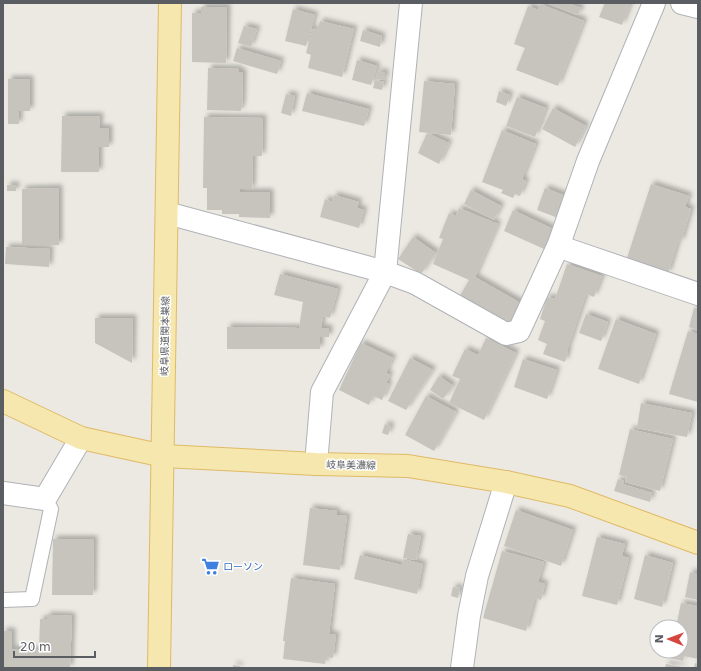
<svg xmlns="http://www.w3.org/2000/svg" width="701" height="671" font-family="'DejaVu Sans','Noto Sans JP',sans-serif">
<defs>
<filter id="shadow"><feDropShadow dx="3.5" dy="-3.5" stdDeviation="2" flood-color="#0004"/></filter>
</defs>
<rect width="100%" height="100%" fill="#ebe9e2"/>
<g fill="#c7c4be" filter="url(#shadow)">
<path d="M547,3H567L581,8L578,15Z"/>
<path d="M605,3L630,4L622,25L599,17Z"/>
<path d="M540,4L584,21L558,86L516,70L525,48L514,44L528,6L538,10Z"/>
<path d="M201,7H227L226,63L192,62V13H201Z"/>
<path d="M293,9L315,15L306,46L285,41Z"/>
<path d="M320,21L354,29L342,77L308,68L311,55L306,53L312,29L317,30Z"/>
<path d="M244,26L257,29L251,47L238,43Z"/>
<path d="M363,30L382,36L380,47L360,41Z"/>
<path d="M237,48L281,61L277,74L233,61Z"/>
<path d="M357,60L377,66L371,85L352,80Z"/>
<path d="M208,68L239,69V72H243L242,106H241V111L207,110Z"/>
<path d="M377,72H385V80L377,79Z"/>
<path d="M8,79H30V111H19V124H8Z"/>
<path d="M375,80L384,82L382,90L373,88Z"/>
<path d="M424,81L455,84L451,135L419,132Z"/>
<path d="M499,91L510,95L506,106L496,102Z"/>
<path d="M307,93L369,109L364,126L302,111Z"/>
<path d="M286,94L295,96L291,116L281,113Z"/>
<path d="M517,97L546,108L535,137L506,126Z"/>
<path d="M553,108L586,126L575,147L542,129Z"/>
<path d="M62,116H100L99,128H109V147H99V172H61Z"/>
<path d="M204,117L263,118L262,156H253L252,189H240L239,192H270V218L239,217V214H222V210H207V188H203Z"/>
<path d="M502,130L536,144L522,179L526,181L520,196L515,194L513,198L501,193L503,190L482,182Z"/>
<path d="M427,133L449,143L439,164L418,153Z"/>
<path d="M651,184L689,196L685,207L691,209L681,242L678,241L668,274L626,261Z"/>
<rect x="7" y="185" width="9" height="6"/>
<path d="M59,188V245H22V189Z"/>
<path d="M545,188L566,196L558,218L537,210Z"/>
<path d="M471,190L501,206L494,220L464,204Z"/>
<path d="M334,195L359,202L357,208L364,210L359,228L320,217L325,199L332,202Z"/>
<path d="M459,208L498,224L475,277L524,305L512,327L457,301L469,280L433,264L443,239L439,238L449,213L456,216Z"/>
<path d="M513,210L553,229L544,249L504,231Z"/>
<path d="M413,237L436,253L421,274L398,259Z"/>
<path d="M6,247L50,249L49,267L5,264Z"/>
<path d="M567,264L602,276L594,297L586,294L567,351H568L565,362L543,354L547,344L538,340L545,321L540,319L547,297L555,299Z"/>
<path d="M280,274L338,289L330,318L323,316L321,328H329V337H320V349H227V327L299,328L303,302L274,295Z"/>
<path d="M694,308L698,309V330L689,327Z"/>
<path d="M586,314L608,322L601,341L579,333Z"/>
<path d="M95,318H133L132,363L95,343Z"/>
<path d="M616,319L656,334L639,384L598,369Z"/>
<path d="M688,331L698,334V402L669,394Z"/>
<path d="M486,338L516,353L484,420L449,403L460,379L452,376L465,349L478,355Z"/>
<path d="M361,343L393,358L386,373L390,375L386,383L389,384L382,400L373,396L369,405L339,390Z"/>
<path d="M410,358L433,370L406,410L388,401Z"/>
<path d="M523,359L557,370L547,399L514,387Z"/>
<path d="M439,376L453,386L443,399L430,390Z"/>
<path d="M426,396L456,412L434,451L405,435Z"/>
<path d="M641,403L692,413L687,437L637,428Z"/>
<path d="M385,424L391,426L388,435L382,433Z"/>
<path d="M630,429L673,439L660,491L625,482L627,477L619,475Z"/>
<path d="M618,479L624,481L623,484L652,493L650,502L614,491Z"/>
<path d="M310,508L337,511L336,515L347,516L340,570L303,565Z"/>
<path d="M516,510L573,530L561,566L504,546Z"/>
<path d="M408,534L421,536L416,560L403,558Z"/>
<path d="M597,537L625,544L622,556L629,558L617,605L582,596Z"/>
<path d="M53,539H94L93,595H52Z"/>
<path d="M502,551L544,562L538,582L545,584L541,600L535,598L526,631L483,618Z"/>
<path d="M360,555L402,565L403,559L423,564L417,594L354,579Z"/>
<path d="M645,555L673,563L662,607L634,599Z"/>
<path d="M690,572L698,574V600L685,597Z"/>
<path d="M291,578L335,584L329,634L336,635L333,658L326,657L325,664L283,659L285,641H283Z"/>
<path d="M453,587L460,588L458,598L451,596Z"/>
<path d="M681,603L698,606V659L684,656L683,661L670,658L672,651H681V627H676Z"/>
<path d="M47,615L72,616L70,668H3V631H12V649L39,650L40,619H47Z"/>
<path d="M695,663L698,664V668H694Z"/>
<path d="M666,664L683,667V668H665Z"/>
<path d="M233,665L240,666V668H233Z"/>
</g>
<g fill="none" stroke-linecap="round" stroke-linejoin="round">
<defs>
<path id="lane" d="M3,600L32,599L51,509L45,499"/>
<g id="street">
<path d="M682,3L698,7"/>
<path d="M167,213L385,272L411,3"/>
<path d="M559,244L569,250L698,294"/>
<path d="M316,464L322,392L385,272L415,283L506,334L519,331L559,244L588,161L654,3"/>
<path d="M3,493L45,499L81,438"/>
<path d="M462,668L469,616L477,576L506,482"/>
</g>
<g id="primary">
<path d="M3,401L81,438L164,456L316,464L408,466L506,482L570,496L698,543"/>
<path d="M159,668L170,3"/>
</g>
</defs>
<use href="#lane" stroke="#afb2b6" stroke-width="16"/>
<use href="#street" stroke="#afb2b6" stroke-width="24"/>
<use href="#primary" stroke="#e0ba66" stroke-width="24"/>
<use href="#lane" stroke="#fff" stroke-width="14"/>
<use href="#street" stroke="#fff" stroke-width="22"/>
<use href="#primary" stroke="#f5e7ad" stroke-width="22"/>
</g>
<defs>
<symbol id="supermarket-bare" viewBox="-9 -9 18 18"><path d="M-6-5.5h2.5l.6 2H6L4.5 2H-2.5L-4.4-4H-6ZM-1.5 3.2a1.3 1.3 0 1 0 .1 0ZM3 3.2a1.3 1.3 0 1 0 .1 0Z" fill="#3f7fe0" stroke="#fff" stroke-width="2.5" paint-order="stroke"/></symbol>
</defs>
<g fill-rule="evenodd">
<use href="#supermarket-bare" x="198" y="554" width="25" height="25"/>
</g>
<g text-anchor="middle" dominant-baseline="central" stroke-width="3" stroke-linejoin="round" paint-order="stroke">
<g font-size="10" fill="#5a5d61" stroke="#fff">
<text transform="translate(165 336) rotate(-89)">岐阜県道関本巣線</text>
<text transform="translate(351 465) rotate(1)">岐阜美濃線</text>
</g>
<g font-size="10" fill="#366cbe" stroke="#fff" text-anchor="start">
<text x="223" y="566">ローソン</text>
</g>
</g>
<rect width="701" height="671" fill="none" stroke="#5a5d61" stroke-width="8"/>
<g transform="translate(669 639) rotate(271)"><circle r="19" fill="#ffffff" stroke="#bdbec0"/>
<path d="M0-3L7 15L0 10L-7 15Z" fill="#d4463f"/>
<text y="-6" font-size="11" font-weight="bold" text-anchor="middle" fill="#5a5d61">N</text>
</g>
<path d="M14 651v6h81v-6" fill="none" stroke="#5a5d61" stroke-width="2"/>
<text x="20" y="651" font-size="12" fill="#5a5d61" stroke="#ffffff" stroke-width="3" paint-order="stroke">20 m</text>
</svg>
